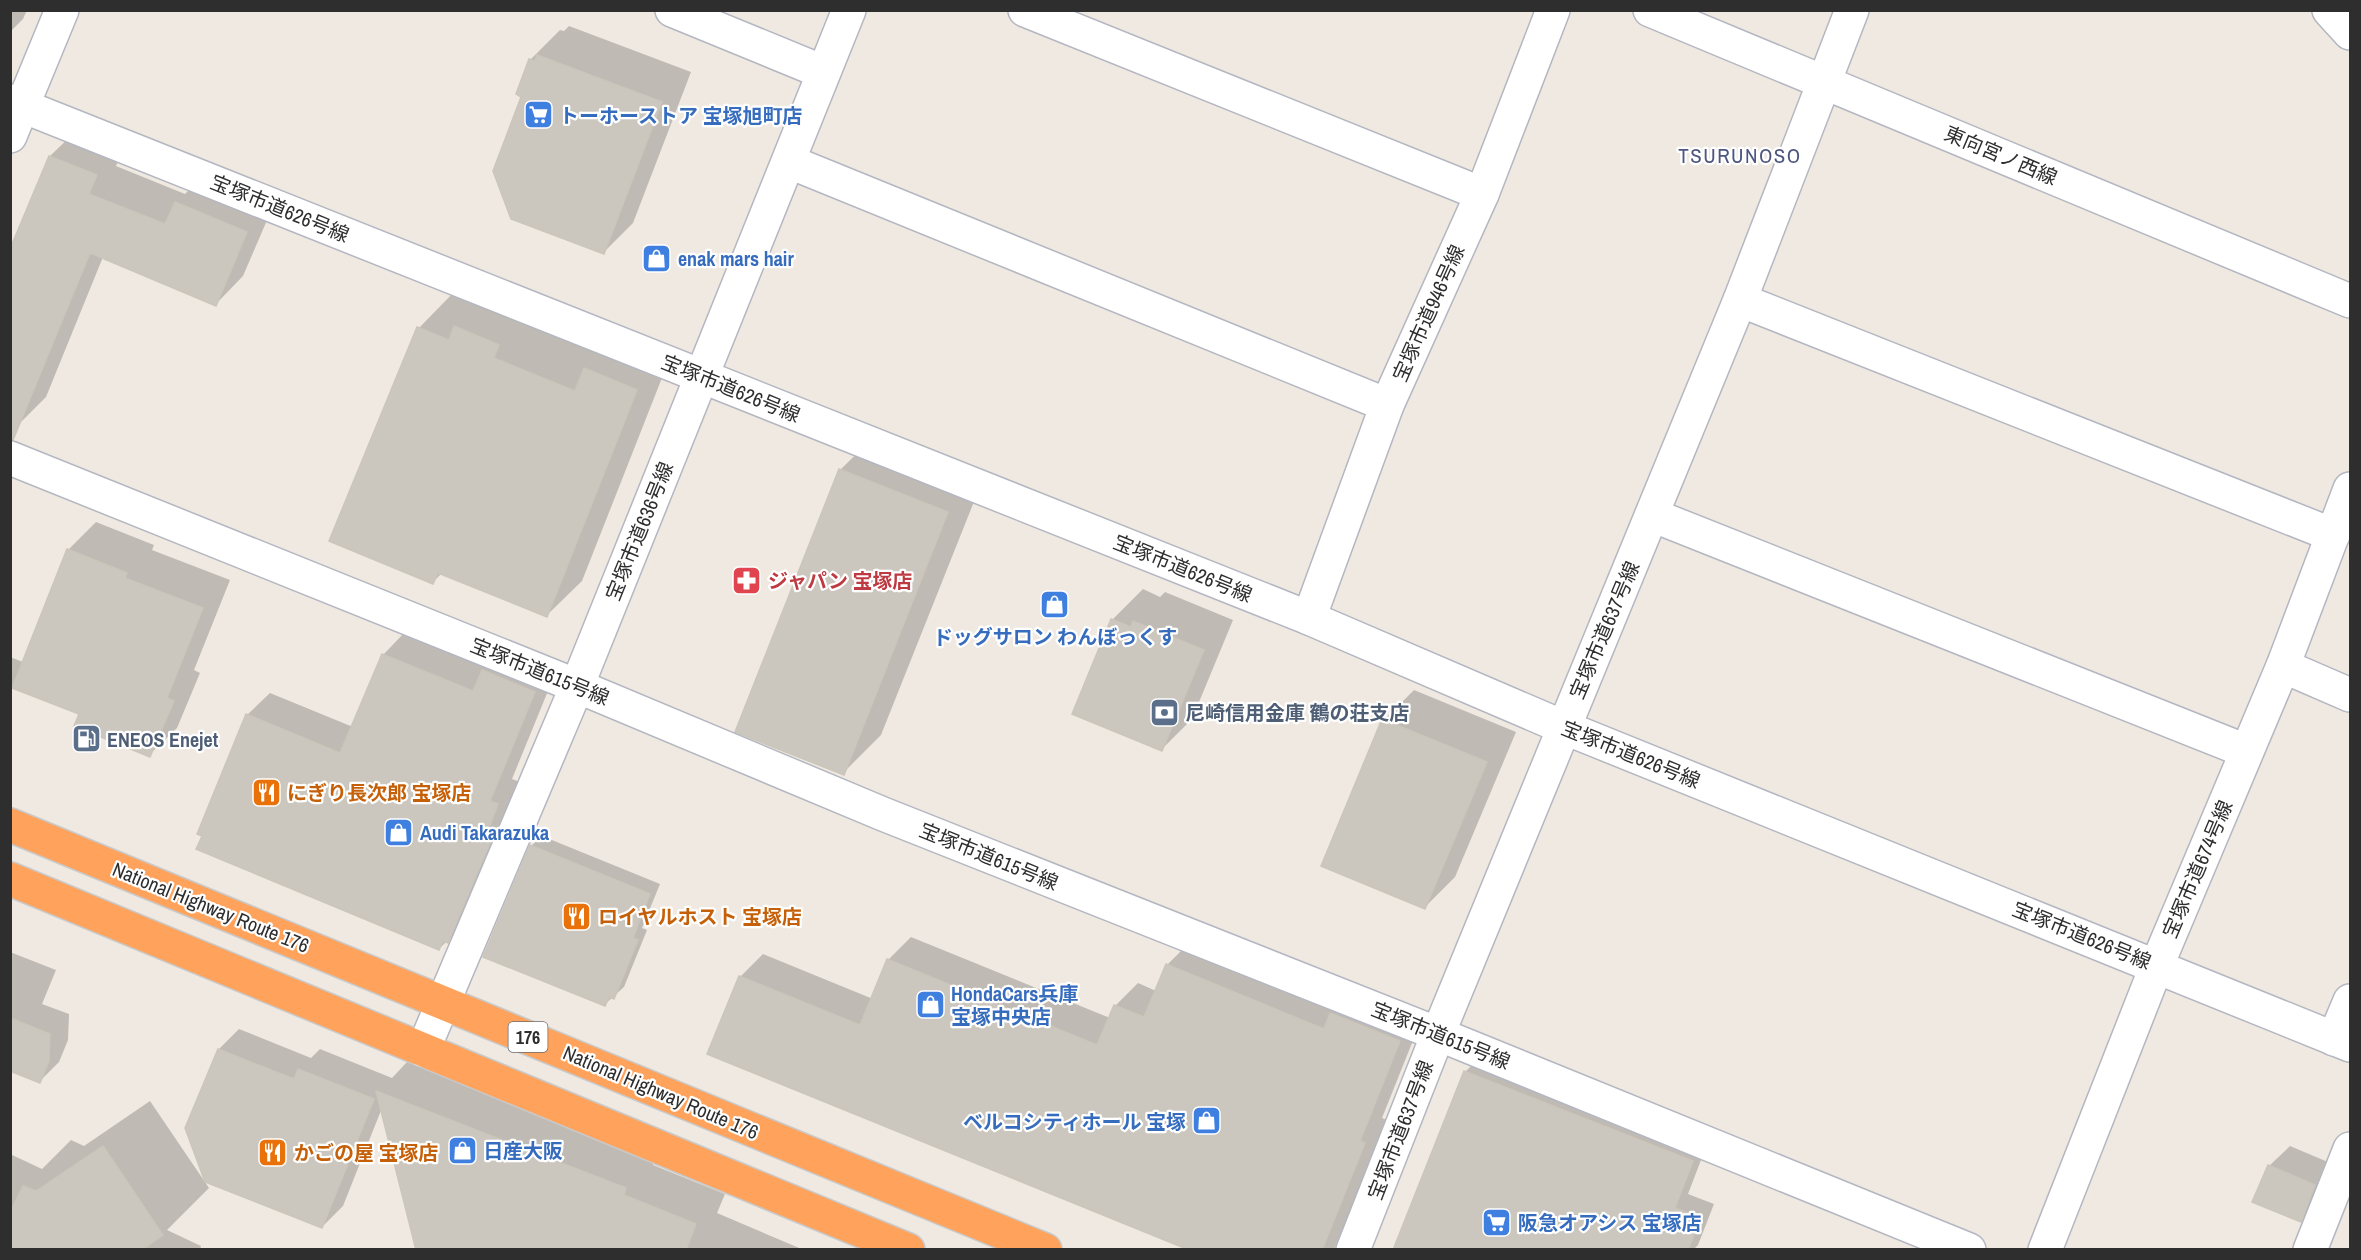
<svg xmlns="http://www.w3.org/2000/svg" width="2361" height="1260" font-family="'Archivo Narrow','Noto Sans JP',sans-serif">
<rect width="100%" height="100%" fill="#efe9e1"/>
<g fill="#0003">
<path d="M10,10H27L23,19L10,32Z"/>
<path d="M569,26L691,72L633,223L603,253L523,96L530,60L560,30L564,31Z"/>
<path d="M78,129L124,147L116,166L185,194L204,175L274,204L243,276L216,304L103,257L46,397L19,424L10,253L50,156Z"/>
<path d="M453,293L671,355L582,581L547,615L442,573L433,582L419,328Z"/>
<path d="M879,432L985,474L881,735L843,773L840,470Z"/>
<path d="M96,522L154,545L152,550L230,580L194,670L200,673L177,728L149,755L81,714L12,686L10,690V657L23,662L68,550Z"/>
<path d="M1143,589L1160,597L1165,592L1233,620L1192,719L1162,749L1074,714L1113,619Z"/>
<path d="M405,632L557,669L512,779L520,782L470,918L439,949L247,715L270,693L353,727L383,655Z"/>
<path d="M1414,690L1516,732L1455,877L1425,907L1384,720Z"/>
<path d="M542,836L660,884L642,928L647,930L624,987L604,1005L531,846Z"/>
<path d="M911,937L1110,1018L1115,1006L1138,983L1156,991L1167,965L1190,942L1422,1018L1382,1118L1387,1120L1334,1250H1192L740,977L763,954L873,999L888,960Z"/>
<path d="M10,952L56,970L42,1004L69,1014L68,1040L59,1062L40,1081L10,1069Z"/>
<path d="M239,1029L311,1058L320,1049L392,1078L407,1062L655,1158L653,1165L725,1194L717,1213L804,1250H418L382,1108L343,1206L322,1227L219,1049Z"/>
<path d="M1479,1058L1706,1147L1688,1194L1714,1204L1698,1245L1693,1250H1394L1465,1072Z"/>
<path d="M150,1101L209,1188L167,1230L201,1246L200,1250H10V1154L42,1169L71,1140L84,1146Z"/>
<path d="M2290,1146L2335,1165L2321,1200L2300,1221L2269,1166Z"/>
</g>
<g fill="#cbc7bf" stroke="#cbc5ba" stroke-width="1.5">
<path d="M537,55L662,102L604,254L511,219L493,171L521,97L516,94L529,59L535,61Z"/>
<path d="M49,156L97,175L89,194L165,224L175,202L247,232L216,306L90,253L13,440H10V249Z"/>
<path d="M454,326L499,345L494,358L575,391L584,368L637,390L547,617L438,573L433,584L329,541L417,327L449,340Z"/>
<path d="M839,469L948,512L844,775L735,732Z"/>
<path d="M67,549L127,573L125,578L203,608L167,698L174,701L150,757L74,726L79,714L12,688Z"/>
<path d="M1111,619L1131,627L1133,621L1204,650L1162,751L1072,714Z"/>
<path d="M382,654L473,691L482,670L535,692L490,801L498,804L489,828L495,831L448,943L443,941L439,950L196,849L202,836L197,834L246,714L340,753Z"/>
<path d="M1382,719L1487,762L1425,909L1321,866Z"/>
<path d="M530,845L650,894L633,938L638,940L614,999L609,997L605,1006L483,957Z"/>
<path d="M887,959L1097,1045L1114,1005L1144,1017L1166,964L1324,1029L1330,1013L1400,1041L1360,1141L1365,1143L1322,1250H1189L707,1054L739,976L860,1025Z"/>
<path d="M10,1018L50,1034L49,1061L40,1083L10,1071Z"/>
<path d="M218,1049L294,1079L298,1069L374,1099L322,1228L205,1182L185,1128Z"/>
<path d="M1464,1071L1693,1161L1675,1208L1701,1218L1688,1250H1393Z"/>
<path d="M376,1091L626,1188L624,1195L696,1224L686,1250H416Z"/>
<path d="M103,1146L163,1235L142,1250H10V1212L23,1186L36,1191Z"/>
<path d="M2268,1165L2315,1185L2301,1222L2252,1202Z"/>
</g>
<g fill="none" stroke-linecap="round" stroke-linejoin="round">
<defs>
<g id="minor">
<path d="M672,10L823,72"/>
<path d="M1025,10L1482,194"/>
<path d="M1650,10L2350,301"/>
<path d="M2329,10L2350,33"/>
<path d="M10,101L1309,618L1563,727L2350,1045"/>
<path d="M10,136L62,10"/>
<path d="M790,162L1387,405"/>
<path d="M1740,300L2333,535"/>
<path d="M10,458L577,686L883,814L1438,1034L1969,1250"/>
<path d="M1652,515L2246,751"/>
<path d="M1309,618L1387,405L1482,194L1553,10"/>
<path d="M2283,666L2350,695"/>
<path d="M2334,1039L2350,1001"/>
<path d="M423,1050L577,686L849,10"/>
<path d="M1353,1250L1438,1034L1740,300L1852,10"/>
<path d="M2045,1250L2157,965L2283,666L2350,489"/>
<path d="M2310,1250L2350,1149"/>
</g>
<g id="highway">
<path d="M10,825L1045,1250"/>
<path d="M10,879L908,1250"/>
</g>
</defs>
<use href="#minor" stroke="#b4b7c1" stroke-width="36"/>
<use href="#highway" stroke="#c9c9c9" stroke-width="36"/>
<use href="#minor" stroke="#fff" stroke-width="33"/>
<use href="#highway" stroke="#ffa35c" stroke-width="33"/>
</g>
<defs>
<symbol id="supermarket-square" viewBox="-11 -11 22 22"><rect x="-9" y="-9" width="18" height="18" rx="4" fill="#3f7fe0" stroke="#fff"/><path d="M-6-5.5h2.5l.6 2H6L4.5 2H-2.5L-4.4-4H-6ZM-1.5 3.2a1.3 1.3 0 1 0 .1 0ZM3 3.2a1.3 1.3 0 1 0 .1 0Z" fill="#fff"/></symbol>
<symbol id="shop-square" viewBox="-11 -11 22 22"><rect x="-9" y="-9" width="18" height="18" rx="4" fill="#3f7fe0" stroke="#fff"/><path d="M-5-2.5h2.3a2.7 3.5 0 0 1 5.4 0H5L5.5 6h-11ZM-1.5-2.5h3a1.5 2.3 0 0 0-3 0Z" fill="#fff"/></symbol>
<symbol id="pharmacy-square" viewBox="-11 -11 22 22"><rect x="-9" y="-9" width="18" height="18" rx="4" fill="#e0444e" stroke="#fff"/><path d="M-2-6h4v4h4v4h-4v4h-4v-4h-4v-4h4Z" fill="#fff"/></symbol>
<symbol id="bank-square" viewBox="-11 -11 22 22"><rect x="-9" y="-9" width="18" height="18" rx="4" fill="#5c6f8a" stroke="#fff"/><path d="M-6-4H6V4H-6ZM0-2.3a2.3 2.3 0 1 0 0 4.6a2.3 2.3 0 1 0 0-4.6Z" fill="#fff"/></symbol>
<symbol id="fuel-square" viewBox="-11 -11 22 22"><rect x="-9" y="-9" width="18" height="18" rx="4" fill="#5c6f8a" stroke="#fff"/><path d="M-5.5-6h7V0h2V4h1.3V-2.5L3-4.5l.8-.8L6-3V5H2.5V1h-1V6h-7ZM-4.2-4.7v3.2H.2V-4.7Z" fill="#fff"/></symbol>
<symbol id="restaurant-square" viewBox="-11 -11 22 22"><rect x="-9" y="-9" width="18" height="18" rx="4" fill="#e8710a" stroke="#fff"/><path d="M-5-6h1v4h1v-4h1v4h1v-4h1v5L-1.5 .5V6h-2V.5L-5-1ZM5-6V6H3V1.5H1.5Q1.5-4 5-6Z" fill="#fff"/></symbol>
</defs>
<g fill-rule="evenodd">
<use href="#supermarket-square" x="522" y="98" width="33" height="33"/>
<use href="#shop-square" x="640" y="242" width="33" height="33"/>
<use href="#pharmacy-square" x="730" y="564" width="33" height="33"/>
<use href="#shop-square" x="1038" y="588" width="33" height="33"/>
<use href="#bank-square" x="1148" y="696" width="33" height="33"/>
<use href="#fuel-square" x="70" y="722" width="33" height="33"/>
<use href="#restaurant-square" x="250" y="776" width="33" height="33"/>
<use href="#shop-square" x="382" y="816" width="33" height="33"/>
<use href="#restaurant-square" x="560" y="900" width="33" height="33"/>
<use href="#shop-square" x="914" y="988" width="33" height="33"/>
<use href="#shop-square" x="1190" y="1104" width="33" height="33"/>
<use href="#shop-square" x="446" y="1134" width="33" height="33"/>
<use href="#restaurant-square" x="256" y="1136" width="33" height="33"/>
<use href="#supermarket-square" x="1480" y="1206" width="33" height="33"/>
</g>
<g text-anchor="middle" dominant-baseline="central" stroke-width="4.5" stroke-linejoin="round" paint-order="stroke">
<rect fill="#fff" stroke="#6d6d6d" stroke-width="1.5" x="508.5" y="1022" width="39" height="30" rx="4.5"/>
<g font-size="18" font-weight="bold" fill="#2e2e2e">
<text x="528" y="1037">176</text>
</g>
<g font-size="20" font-weight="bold" fill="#366cbe" stroke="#fff" text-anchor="start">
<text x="559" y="115">トーホーストア 宝塚旭町店</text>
<text x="678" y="258">enak mars hair</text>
<text x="1055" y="636" text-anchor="middle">ドッグサロン わんぼっくす</text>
<text x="420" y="832">Audi Takarazuka</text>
<text x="951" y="993">HondaCars兵庫<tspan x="951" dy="23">宝塚中央店</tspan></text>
<text x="1186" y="1121" text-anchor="end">ベルコシティホール 宝塚</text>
<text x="483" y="1150">日産大阪</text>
<text x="1518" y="1222">阪急オアシス 宝塚店</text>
</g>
<g font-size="20" fill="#2e2e2e" stroke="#fff">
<text transform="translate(2001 155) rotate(23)">東向宮ノ西線</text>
<text transform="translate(280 208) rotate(22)">宝塚市道626号線</text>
<text transform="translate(1428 313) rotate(-66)">宝塚市道946号線</text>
<text transform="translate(731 388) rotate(22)">宝塚市道626号線</text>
<text transform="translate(639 531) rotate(-68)">宝塚市道636号線</text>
<text transform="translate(1183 568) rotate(22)">宝塚市道626号線</text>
<text transform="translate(1604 630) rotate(-67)">宝塚市道637号線</text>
<text transform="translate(540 671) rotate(22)">宝塚市道615号線</text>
<text transform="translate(1631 754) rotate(22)">宝塚市道626号線</text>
<text transform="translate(989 856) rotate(22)">宝塚市道615号線</text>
<text transform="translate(2197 869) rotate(-67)">宝塚市道674号線</text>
<text transform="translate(211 907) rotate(22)">National Highway Route 176</text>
<text transform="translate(2082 935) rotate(22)">宝塚市道626号線</text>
<text transform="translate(1441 1035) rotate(22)">宝塚市道615号線</text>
<text transform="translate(661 1092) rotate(23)">National Highway Route 176</text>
<text transform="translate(1400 1130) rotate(-69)">宝塚市道637号線</text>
</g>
<g font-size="20" font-weight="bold" fill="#be3a42" stroke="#fff" text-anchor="start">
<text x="768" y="580">ジャパン 宝塚店</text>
</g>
<g font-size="20" font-weight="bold" fill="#4e5e75" stroke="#fff" text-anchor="start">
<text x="1185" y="712">尼崎信用金庫 鶴の荘支店</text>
<text x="107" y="739">ENEOS Enejet</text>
</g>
<g font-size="20" font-weight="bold" fill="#c56008" stroke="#fff" text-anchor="start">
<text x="287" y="792">にぎり長次郎 宝塚店</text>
<text x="598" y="916">ロイヤルホスト 宝塚店</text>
<text x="294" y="1152">かごの屋 宝塚店</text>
</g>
<g font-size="21" letter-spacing="1.5" fill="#4d5680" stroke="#fff">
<text x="1740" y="155">TSURUNOSO</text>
</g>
</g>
<rect width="2361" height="1260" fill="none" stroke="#2e2e2e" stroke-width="24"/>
</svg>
